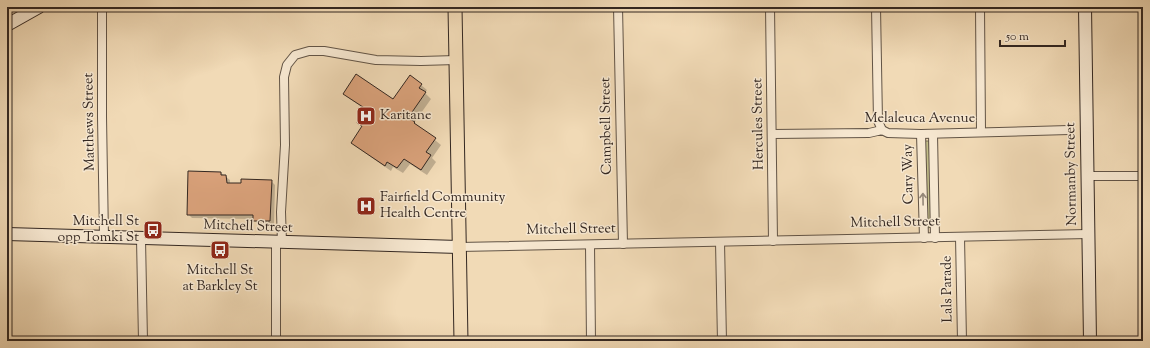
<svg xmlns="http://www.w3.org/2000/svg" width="1150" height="348" font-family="'Sorts Mill Goudy',serif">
<rect width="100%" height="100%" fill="#f1dab6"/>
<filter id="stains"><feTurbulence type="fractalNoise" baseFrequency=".005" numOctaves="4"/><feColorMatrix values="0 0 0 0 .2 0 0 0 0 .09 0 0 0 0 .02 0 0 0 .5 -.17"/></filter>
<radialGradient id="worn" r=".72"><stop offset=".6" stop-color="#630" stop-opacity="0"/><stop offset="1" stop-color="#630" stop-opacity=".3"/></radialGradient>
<path fill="#c2bd88" stroke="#7a7254" d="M925,141H929L932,227L927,228Z"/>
<g fill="#0003">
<path d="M421,85L427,90L425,93L431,99L414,123L441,145L432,158L436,162L427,175L410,164L403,173L393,167L391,171L358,148L352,143L363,127L358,122L366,110L350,99L344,94L393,101Z"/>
<path d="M221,173L230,180V184H242L271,181L275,185L274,225L258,224L254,220V219L192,218L188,214Z"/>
</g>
<g fill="#daa27b" stroke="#332721">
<path d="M356,74L393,99L410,75L422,84L419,88L426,92L408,118L415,122L414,123L436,138L426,152L431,155L421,170L404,159L397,168L387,162L385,166L351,143L362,126L357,123L366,109L343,94Z"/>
<path d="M188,171L221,172V175H226L227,183H241V179L272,180L270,221H253V215H187Z"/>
</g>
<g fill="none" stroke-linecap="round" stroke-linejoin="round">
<defs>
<g id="street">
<path d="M102,7V117L104,237"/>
<path d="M618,7L623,244"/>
<path d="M770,7L773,241"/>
<path d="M876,7L878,121L882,130"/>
<path d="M980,7L981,132"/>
<path d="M772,134L869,133L882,130L888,133L921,134L1069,130"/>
<path d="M921,134L924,238"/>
<path d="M933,134L935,238"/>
<path d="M1087,176H1143"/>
<path d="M960,237L962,341"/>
<path d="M141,239L143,341"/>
<path d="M276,242V341"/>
<path d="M720,242L722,341"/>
<path d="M282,243L281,212L285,145L284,77L287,65L295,55L309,51H324L376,60L421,61L456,60"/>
<path d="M590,245L591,341"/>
<path d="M459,247L1088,234"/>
</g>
<g id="secondary">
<path d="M1085,7L1090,341"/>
<path d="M7,25L39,7"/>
<path d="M7,234L459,247"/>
</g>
<path id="primary" d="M455,7L461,341"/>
</defs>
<use href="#street" stroke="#625446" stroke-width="10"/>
<use href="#secondary" stroke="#332721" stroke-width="14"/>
<use href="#primary" stroke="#332721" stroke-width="15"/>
<use href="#street" stroke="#f6e7d0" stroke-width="8"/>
<use href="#secondary" stroke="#f6e7d0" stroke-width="12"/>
<use href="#primary" stroke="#f1dab6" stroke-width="13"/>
</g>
<defs><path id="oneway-shaft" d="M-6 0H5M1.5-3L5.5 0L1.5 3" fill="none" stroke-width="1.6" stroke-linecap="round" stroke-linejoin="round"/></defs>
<use stroke="#948778" href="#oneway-shaft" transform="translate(923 199) rotate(-91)"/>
<defs>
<symbol id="hospital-square" viewBox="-11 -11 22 22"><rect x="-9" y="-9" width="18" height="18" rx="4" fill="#8f2418" stroke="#f6e7d0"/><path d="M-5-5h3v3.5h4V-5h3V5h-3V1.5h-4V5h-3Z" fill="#fff"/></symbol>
<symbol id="bus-square" viewBox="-11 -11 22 22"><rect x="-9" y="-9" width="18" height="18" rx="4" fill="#8f2418" stroke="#f6e7d0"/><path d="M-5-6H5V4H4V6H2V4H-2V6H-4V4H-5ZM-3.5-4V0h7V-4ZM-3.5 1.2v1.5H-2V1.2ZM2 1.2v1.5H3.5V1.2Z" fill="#fff"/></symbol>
</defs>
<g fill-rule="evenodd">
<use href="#hospital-square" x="355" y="105" width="22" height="22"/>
<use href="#hospital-square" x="355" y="195" width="22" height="22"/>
<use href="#bus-square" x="142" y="219" width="22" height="22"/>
<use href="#bus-square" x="209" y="239" width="22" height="22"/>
</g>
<g text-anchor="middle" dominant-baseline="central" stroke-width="3" stroke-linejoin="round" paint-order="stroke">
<g font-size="14" fill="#332721" stroke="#f6e7d0" text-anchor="start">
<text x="380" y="116">Karitane</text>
<text x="380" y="198">Fairfield Community<tspan x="380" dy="16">Health Centre</tspan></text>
<text x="139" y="222" text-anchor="end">Mitchell St<tspan x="139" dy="16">opp Tomki St</tspan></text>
<text x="220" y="271" text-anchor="middle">Mitchell St<tspan x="220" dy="16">at Barkley St</tspan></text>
</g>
<g font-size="14" fill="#332721" stroke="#f6e7d0">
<text x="920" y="119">Melaleuca Avenue</text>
<text transform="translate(90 122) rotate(-91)">Matthews Street</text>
<text transform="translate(759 124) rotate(-91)">Hercules Street</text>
<text transform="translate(607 126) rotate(-91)">Campbell Street</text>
<text transform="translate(909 174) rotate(-91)">Cary Way</text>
<text transform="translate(1072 174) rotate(-91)">Normanby Street</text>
<text transform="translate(895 223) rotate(-1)">Mitchell Street</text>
<text transform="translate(248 227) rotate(2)">Mitchell Street</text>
<text transform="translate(571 230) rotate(-1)">Mitchell Street</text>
<text transform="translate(948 289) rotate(-91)">Lals Parade</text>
</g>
</g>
<rect width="1150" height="348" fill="none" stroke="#f1dab6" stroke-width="24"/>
<rect x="8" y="8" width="1134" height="332" fill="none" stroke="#332721" stroke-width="2"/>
<rect x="12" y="12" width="1126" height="324" fill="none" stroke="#332721"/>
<path d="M1000 40v6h65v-6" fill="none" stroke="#332721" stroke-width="2"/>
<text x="1006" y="40" font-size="12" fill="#332721" stroke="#f6e7d0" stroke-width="3" paint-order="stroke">50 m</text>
<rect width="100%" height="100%" filter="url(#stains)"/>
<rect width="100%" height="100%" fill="url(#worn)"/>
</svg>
